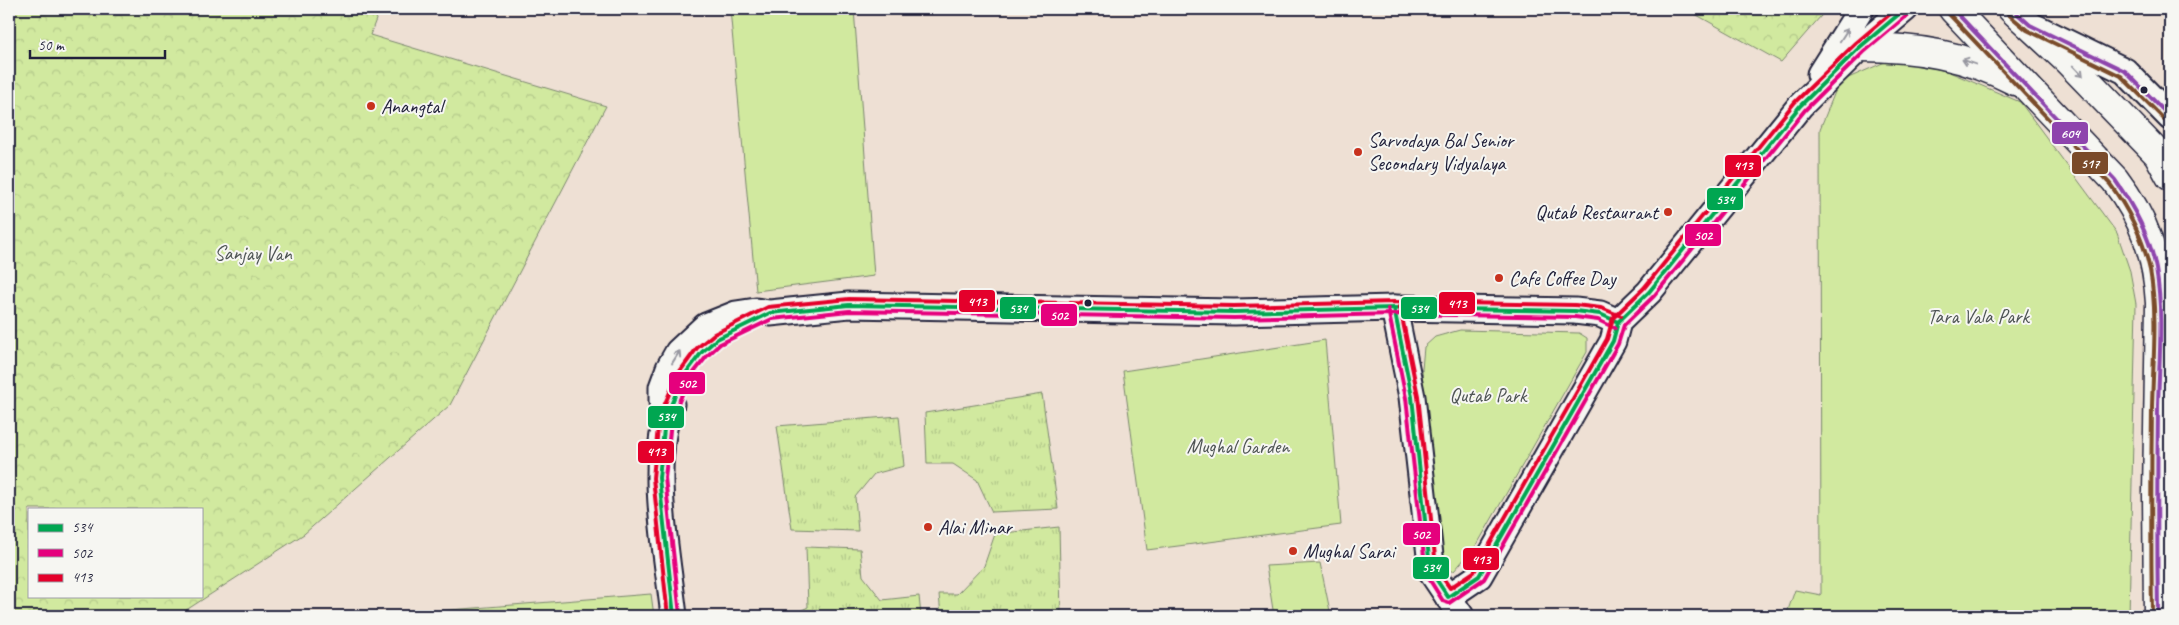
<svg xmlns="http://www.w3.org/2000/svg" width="2179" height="625" font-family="Caveat,sans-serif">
<defs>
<pattern id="grass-tufts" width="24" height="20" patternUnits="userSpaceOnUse" patternTransform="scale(1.25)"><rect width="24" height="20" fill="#d1e99f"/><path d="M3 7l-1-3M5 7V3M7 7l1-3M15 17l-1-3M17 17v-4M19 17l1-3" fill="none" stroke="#b3c88a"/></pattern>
<pattern id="forest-crowns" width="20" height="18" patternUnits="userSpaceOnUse" patternTransform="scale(1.25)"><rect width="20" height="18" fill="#d1e99f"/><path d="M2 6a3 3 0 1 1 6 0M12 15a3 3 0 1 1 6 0" fill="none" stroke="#b3c88a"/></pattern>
</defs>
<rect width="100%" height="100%" fill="#eee0d4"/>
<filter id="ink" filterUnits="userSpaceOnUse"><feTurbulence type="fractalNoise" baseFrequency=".02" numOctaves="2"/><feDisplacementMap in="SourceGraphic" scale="10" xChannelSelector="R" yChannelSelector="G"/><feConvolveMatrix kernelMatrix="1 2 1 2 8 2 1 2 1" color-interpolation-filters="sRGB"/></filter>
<g filter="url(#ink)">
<g fill="url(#grass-tufts)" stroke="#7a866d">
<path d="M1042,394L1058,509L992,512L977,480L953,464H927L925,413Z"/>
<path d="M899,416L904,466L874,474L855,497L858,531L792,529L777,426Z"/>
<path d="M1059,527L1061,616H941L939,594H957L984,566L995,534Z"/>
<path d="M806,547L860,549L863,576L882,600L919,596L921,616H797L796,613L808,607Z"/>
</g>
<g fill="url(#forest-crowns)" stroke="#7a866d" fill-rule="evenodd">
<path d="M9,9H380L370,35L606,106L450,405L304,534L177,616H9ZM29,509H201V596H29Z"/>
<path d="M1686,9H1827L1781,62Z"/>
</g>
<g fill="#d1e99f" stroke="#7a866d">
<path d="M730,9H854L874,276L756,291Z"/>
<path d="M1892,59L1947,71L2020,102L2117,233L2130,271L2136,304L2129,616H1786L1795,590L1821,595L1820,129L1839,82Z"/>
<path d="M1460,330L1579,333L1587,338V352L1478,543L1454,571H1445L1433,560L1422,369L1424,347L1435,337Z"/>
<path d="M1325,340L1341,525L1147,550L1123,371Z"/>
<path d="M1320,563L1331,616H1274L1266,566Z"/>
<path d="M651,594L654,616L387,615Z"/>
</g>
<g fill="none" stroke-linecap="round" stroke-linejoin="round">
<defs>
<g id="minor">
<path d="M2037,28L2125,71L2170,117"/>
<path d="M1820,74L1861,9"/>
<path d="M1394,308L1412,397L1432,573L1461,616"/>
<path d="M671,404C648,463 667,552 674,616"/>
<path d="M665,419L662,402V387L669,368L678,352L706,326L736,314L756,311L770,313L849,305L1234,312L1394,308L1575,311L1600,314L1618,322"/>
<path d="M1448,597L1479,576L1613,341L1618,322L1649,292L1800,106L1860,47L1905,9"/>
</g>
<g id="highway">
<path d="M1953,9L2115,180C2144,218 2157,255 2160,303L2157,493L2158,616"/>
<path d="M2012,9L2068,61L2158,154L2170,176"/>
<path d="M1860,47C1915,47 1966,55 2015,81"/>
</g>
</defs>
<use href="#minor" stroke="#22223b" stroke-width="29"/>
<use href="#highway" stroke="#22223b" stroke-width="31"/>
<use href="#minor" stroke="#f6f6f2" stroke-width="25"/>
<use href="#highway" stroke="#f6f6f2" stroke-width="28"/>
<defs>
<g id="bus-1">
<path d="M1394,308L1412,397L1429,558L1432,573L1448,597L1479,576L1613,341L1618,322L1649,292L1800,106L1860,47L1905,9"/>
<path d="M674,616L659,478L665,419L683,377L702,352L717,339L770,313L849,305L1234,312L1394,308L1575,311L1600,314L1618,322"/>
</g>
<g id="bus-2">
<path d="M1388,309L1406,398L1426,574L1443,601L1449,603L1484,579L1618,344L1624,325L1654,296L1805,110L1864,52L1909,14"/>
<path d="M680,615L665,478L671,421L688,380L707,356L720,344L772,319L849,311L1234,318L1394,314L1575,317L1598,320L1615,328"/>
</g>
<g id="bus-3">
<path d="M1400,307L1418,396L1435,557L1438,571L1450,588L1474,572L1607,339L1613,318L1644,288L1795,102L1856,43L1896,9"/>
<path d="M668,616L653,478L659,417L678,374L697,348L714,334L768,307L849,299L1234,306L1394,302L1575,305L1601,308L1621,316"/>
</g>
<g id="bus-4">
<path d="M1953,9L2115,180C2134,207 2150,236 2156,269C2164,314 2159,361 2158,406C2157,476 2157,546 2158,616"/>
<path d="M2012,9L2030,25L2125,71L2170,117"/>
</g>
<g id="bus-5">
<path d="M1948,13L2110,184C2129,210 2143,238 2150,270C2158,314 2153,362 2152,407C2151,476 2151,546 2152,616"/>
<path d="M2008,14L2027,30L2121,76L2166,121"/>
</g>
</defs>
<use href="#bus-1" stroke="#f6f6f2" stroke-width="8"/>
<use href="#bus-2" stroke="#f6f6f2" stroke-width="8"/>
<use href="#bus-3" stroke="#f6f6f2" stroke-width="8"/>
<use href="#bus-4" stroke="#f6f6f2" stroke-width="8"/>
<use href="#bus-5" stroke="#f6f6f2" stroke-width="8"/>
<use href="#bus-1" stroke="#00a651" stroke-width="4"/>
<use href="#bus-2" stroke="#e5007d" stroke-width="4"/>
<use href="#bus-3" stroke="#e4002b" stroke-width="4"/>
<use href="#bus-4" stroke="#8e44ad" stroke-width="4"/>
<use href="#bus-5" stroke="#7a4b2a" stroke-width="4"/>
</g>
<defs><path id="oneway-shaft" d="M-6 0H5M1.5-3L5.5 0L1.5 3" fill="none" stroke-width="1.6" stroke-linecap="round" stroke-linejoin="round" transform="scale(1.25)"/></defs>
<g stroke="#9797a0">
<use href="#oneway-shaft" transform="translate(1844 35) rotate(-57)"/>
<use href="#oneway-shaft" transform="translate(1969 62) rotate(-161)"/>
<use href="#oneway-shaft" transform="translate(2078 71) rotate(46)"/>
<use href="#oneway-shaft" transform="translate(676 357) rotate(-58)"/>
</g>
</g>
<g fill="#22223b" stroke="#f6f6f2" stroke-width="2">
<circle cx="2144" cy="90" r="4.5"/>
<circle cx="1088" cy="303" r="4.5"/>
</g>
<g fill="#c8321e" stroke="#f6f6f2" stroke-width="2">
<circle cx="371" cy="106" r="5"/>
<circle cx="1358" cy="152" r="5"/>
<circle cx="1668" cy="212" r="5"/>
<circle cx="1499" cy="278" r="5"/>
<circle cx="928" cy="527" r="5"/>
<circle cx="1293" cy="551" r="5"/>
</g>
<g text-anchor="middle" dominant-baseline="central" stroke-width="4" stroke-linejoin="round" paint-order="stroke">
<g font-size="20" fill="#22223b" stroke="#f6f6f2" text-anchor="start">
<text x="381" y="106">Anangtal</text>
<text x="1368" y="140">Sarvodaya Bal Senior<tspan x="1368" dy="23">Secondary Vidyalaya</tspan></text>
<text x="1658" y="212" text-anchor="end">Qutab Restaurant</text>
<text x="1509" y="278">Cafe Coffee Day</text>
<text x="938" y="527">Alai Minar</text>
<text x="1303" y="551">Mughal Sarai</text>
</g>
<g font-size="20" fill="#4e5454" stroke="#f6f6f2">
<text x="253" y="253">Sanjay Van</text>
<text x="1978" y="316">Tara Vala Park</text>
<text x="1488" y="395">Qutab Park</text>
<text x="1238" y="446">Mughal Garden</text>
</g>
</g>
<g stroke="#f6f6f2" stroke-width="2">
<rect x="2051" y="121" width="38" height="24" rx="5" fill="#8e44ad"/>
<rect x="2071" y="151" width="38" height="24" rx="5" fill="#7a4b2a"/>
<rect x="1724" y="154" width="38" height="24" rx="5" fill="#e4002b"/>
<rect x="1706" y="187" width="38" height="24" rx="5" fill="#00a651"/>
<rect x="1684" y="223" width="38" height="24" rx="5" fill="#e5007d"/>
<rect x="958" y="289" width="38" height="24" rx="5" fill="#e4002b"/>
<rect x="1438" y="291" width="38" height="24" rx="5" fill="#e4002b"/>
<rect x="999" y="296" width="38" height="24" rx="5" fill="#00a651"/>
<rect x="1400" y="296" width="38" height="24" rx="5" fill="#00a651"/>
<rect x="1040" y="303" width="38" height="24" rx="5" fill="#e5007d"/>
<rect x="668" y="371" width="38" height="24" rx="5" fill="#e5007d"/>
<rect x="647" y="405" width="38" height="24" rx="5" fill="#00a651"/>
<rect x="637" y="440" width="38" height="24" rx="5" fill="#e4002b"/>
<rect x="1402" y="522" width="39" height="24" rx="5" fill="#e5007d"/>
<rect x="1462" y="547" width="38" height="24" rx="5" fill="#e4002b"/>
<rect x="1412" y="556" width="38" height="24" rx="5" fill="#00a651"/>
</g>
<g font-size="14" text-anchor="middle" font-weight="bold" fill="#fff">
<text x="2070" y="138">604</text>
<text x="2090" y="168">517</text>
<text x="1743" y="170">413</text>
<text x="1725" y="204">534</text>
<text x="1703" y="240">502</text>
<text x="977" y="306">413</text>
<text x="1457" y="308">413</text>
<text x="1018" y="313">534</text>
<text x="1419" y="313">534</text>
<text x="1059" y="320">502</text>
<text x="687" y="388">502</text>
<text x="666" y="421">534</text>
<text x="656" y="456">413</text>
<text x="1421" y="539">502</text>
<text x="1481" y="564">413</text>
<text x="1431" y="572">534</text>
</g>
<rect width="2179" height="625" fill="none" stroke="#f6f6f2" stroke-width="30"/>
<rect x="15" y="15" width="2149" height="595" fill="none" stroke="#22223b" stroke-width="2" filter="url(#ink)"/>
<rect x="28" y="508" width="175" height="90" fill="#f6f6f2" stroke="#a1a1a9"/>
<rect x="38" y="524" width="25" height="8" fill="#00a651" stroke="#a1a1a9"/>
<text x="72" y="532" font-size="15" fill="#22223b">534</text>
<rect x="38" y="549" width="25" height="8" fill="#e5007d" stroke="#a1a1a9"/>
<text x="72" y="558" font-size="15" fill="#22223b">502</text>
<rect x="38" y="574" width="25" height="8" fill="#e4002b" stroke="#a1a1a9"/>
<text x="72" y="582" font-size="15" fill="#22223b">413</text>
<path d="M30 50v8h135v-8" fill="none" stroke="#22223b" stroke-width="2.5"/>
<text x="38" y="50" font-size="15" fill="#22223b" stroke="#f6f6f2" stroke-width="4" paint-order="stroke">50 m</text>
</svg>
